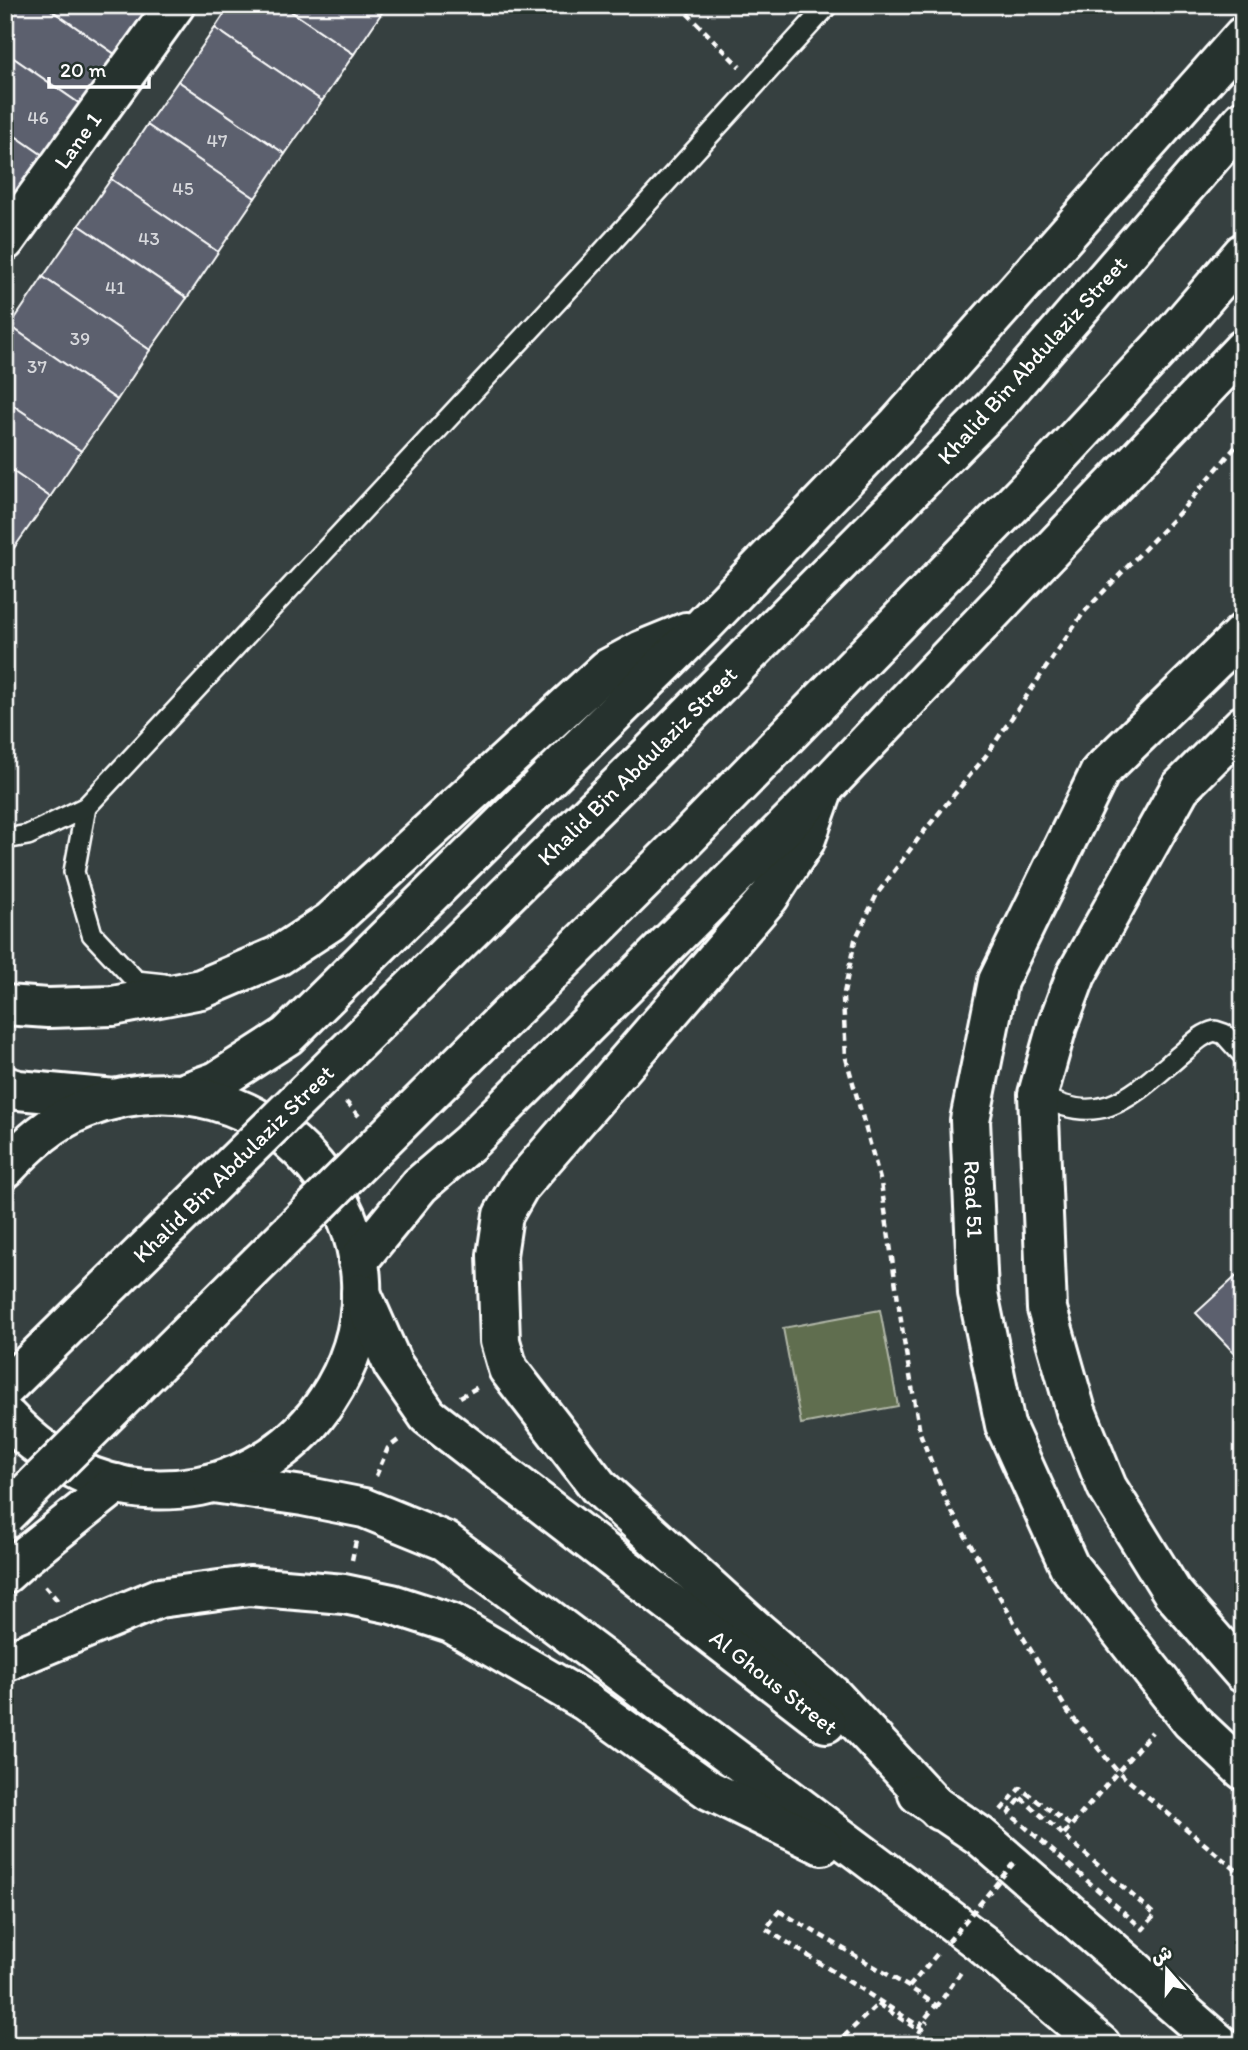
<svg xmlns="http://www.w3.org/2000/svg" width="1248" height="2050" font-family="Itim,'Playpen Sans Arabic',sans-serif">
<rect width="100%" height="100%" fill="#364040"/>
<filter id="ink" filterUnits="userSpaceOnUse"><feTurbulence type="fractalNoise" baseFrequency=".0143" numOctaves="2"/><feDisplacementMap in="SourceGraphic" scale="14" xChannelSelector="R" yChannelSelector="G"/><feConvolveMatrix kernelMatrix="1 2 1 2 8 2 1 2 1" color-interpolation-filters="sRGB"/></filter>
<g filter="url(#ink)">
<path fill="#616e4f" stroke="#b0b6a7" stroke-width="2" d="M880,1310L898,1406L801,1424L783,1328Z"/>
<g fill="#5b606e" stroke="#fff" stroke-width="2">
<path d="M5,5H44L115,54L80,104L5,52Z"/>
<path d="M44,5H149L115,54Z"/>
<path d="M230,5H282L354,54L322,101L215,28Z"/>
<path d="M282,5H387L354,54Z"/>
<path d="M215,28L322,101L285,154L178,81Z"/>
<path d="M5,52L80,104L44,156L5,129Z"/>
<path d="M178,81L285,154L255,198L147,125Z"/>
<path d="M147,125L255,198L218,252L111,179Z"/>
<path d="M5,129L44,156L12,202L5,197Z"/>
<path d="M111,179L218,252L187,298L79,225Z"/>
<path d="M79,225L187,298L150,350L43,277Z"/>
<path d="M43,277L150,350L117,400L10,326Z"/>
<path d="M10,326L117,400L81,451L5,400V333Z"/>
<path d="M5,400L81,451L50,497L5,466Z"/>
<path d="M5,466L50,497L14,548L5,542Z"/>
<path d="M1243,1270V1356L1240,1359L1196,1313Z"/>
</g>
<g fill="none" stroke-linecap="round" stroke-linejoin="round">
<defs>
<g id="lane">
<path d="M86,807L74,872L92,934L136,981L164,984"/>
<path d="M5,839L28,835L86,807L589,267L828,5"/>
<path d="M1038,1094C1101,1131 1133,1095 1180,1055C1191,1046 1201,1034 1215,1031L1224,1034L1243,1055"/>
</g>
<g id="street">
<path id="s1" d="M5,241L175,5"/>
</g>
<g id="secondary">
<path id="s2" d="M1243,633L1100,772L998,981L970,1120L978,1293L1005,1425L1069,1566L1191,1721L1243,1770"/>
<path d="M1243,725L1180,788L1076,975L1057,1026L1038,1094L1047,1309L1076,1411L1107,1487L1172,1592L1243,1673"/>
<path d="M5,1086L18,1090L115,1099"/>
</g>
<g id="primary">
<path d="M997,404L1243,120"/>
<path d="M1058,458L1175,332L1243,253"/>
<path d="M824,788L805,841L769,897L519,1187L503,1215L497,1255L500,1341L508,1369L598,1486L755,1629L833,1696L940,1811"/>
<path d="M5,1005L48,1008L113,1006L201,989L278,956L330,922L607,669L642,650L686,632"/>
<path d="M181,1094L217,1081L287,1036L704,625L898,424L1243,36"/>
<path d="M5,1169C28,1144 53,1121 84,1109C266,1036 436,1236 327,1400C298,1445 251,1476 199,1486C121,1500 58,1472 5,1415"/>
<path d="M358,1261L420,1185L469,1143L824,788L1243,349"/>
<path d="M361,1293L393,1365L428,1416L826,1723"/>
<path d="M213,1483L303,1496L364,1508L445,1541L981,1943L1101,2045"/>
<path d="M5,1574L23,1558L116,1484"/>
<path d="M5,1662L159,1598L249,1586L344,1594L392,1604L451,1623L585,1701L709,1790L822,1845"/>
<path d="M918,1794L980,1836L1221,2045"/>
</g>
</defs>
<use href="#lane" stroke="#fff" stroke-width="24"/>
<use href="#street" stroke="#fff" stroke-width="44"/>
<use href="#secondary" stroke="#fff" stroke-width="44"/>
<use href="#primary" stroke="#fff" stroke-width="44"/>
<g stroke="#fff" stroke-width="4.5" stroke-dasharray="7 5" stroke-linecap="butt">
<path d="M679,5L740,67"/>
<path d="M1243,438L1181,511L1084,612L985,757L921,835L877,894L855,940L843,998L846,1058L881,1183L904,1341L920,1433L948,1505L1018,1629L1068,1712L1117,1771L1243,1876"/>
<path d="M346,1102L359,1116"/>
<path d="M460,1397L480,1386"/>
<path d="M376,1476L388,1448L401,1438"/>
<path d="M352,1560L356,1541"/>
<path d="M45,1586L58,1601"/>
<path d="M1021,1798L1155,1915L1143,1929L1009,1813Z"/>
<path d="M1001,1810L1020,1788L1071,1826"/>
<path d="M1064,1834L1152,1732"/>
<path d="M779,1911L909,1987L936,2005L919,2026L766,1929Z"/>
<path d="M909,1987L938,1953"/>
<path d="M878,2004L920,2031L927,2021"/>
<path d="M936,2008L961,1972"/>
<path d="M835,2045L878,2004"/>
</g>
<use href="#lane" stroke="#26332d" stroke-width="19"/>
<use href="#street" stroke="#26332d" stroke-width="38"/>
<use href="#secondary" stroke="#26332d" stroke-width="38"/>
<use href="#primary" stroke="#26332d" stroke-width="38"/>
<defs>
<g id="primary-bridge">
<path id="s3" d="M5,1388L632,772L997,404"/>
<path d="M5,1515L687,838L1058,458"/>
</g>
</defs>
<use href="#primary-bridge" stroke="#fff" stroke-width="44" stroke-linecap="butt"/>
<path stroke="#fff" stroke-width="4.5" stroke-dasharray="7 5" stroke-linecap="butt" d="M948,1942L1017,1859"/>
<use href="#primary-bridge" stroke="#26332d" stroke-width="38"/>
</g>
</g>
<g text-anchor="middle" dominant-baseline="central" stroke-width="6" stroke-linejoin="round" paint-order="stroke">
<g font-size="19" fill="#d6d7db">
<text x="38" y="117">46</text>
<text x="217" y="140">47</text>
<text x="183" y="188">45</text>
<text x="149" y="238">43</text>
<text x="115" y="287">41</text>
<text x="80" y="338">39</text>
<text x="37" y="366">37</text>
</g>
<g font-size="23" fill="#fff" stroke="#26332d">
<text stroke="none"><textPath href="#s1" startOffset="124">Lane 1</textPath></text>
<text transform="translate(1032 360) rotate(-48)">Khalid Bin Abdulaziz Street</text>
<text stroke="none"><textPath href="#s3" startOffset="887">Khalid Bin Abdulaziz Street</textPath></text>
<text stroke="none"><textPath href="#s3" startOffset="320">Khalid Bin Abdulaziz Street</textPath></text>
<text stroke="none"><textPath href="#s2" startOffset="653">Road 51</textPath></text>
<text transform="translate(774 1682) rotate(38)">Al Ghous Street</text>
</g>
</g>
<rect width="1248" height="2050" fill="none" stroke="#26332d" stroke-width="28"/>
<rect x="14" y="14" width="1220" height="2022" fill="none" stroke="#fff" stroke-width="2.5" filter="url(#ink)"/>
<g transform="translate(1167 1970) rotate(340)" stroke="#26332d" stroke-width="5" paint-order="stroke">
<path d="M0-5L12 26L0 18L-12 26Z" fill="#ffffff"/>
<text y="-10" font-size="19" font-weight="bold" text-anchor="middle" fill="#ffffff">ش</text>
</g>
<path d="M49 77v10h100v-10" fill="none" stroke="#ffffff" stroke-width="3.5"/>
<text x="60" y="77" font-size="21" fill="#ffffff" stroke="#26332d" stroke-width="5" paint-order="stroke">20 m</text>
</svg>
